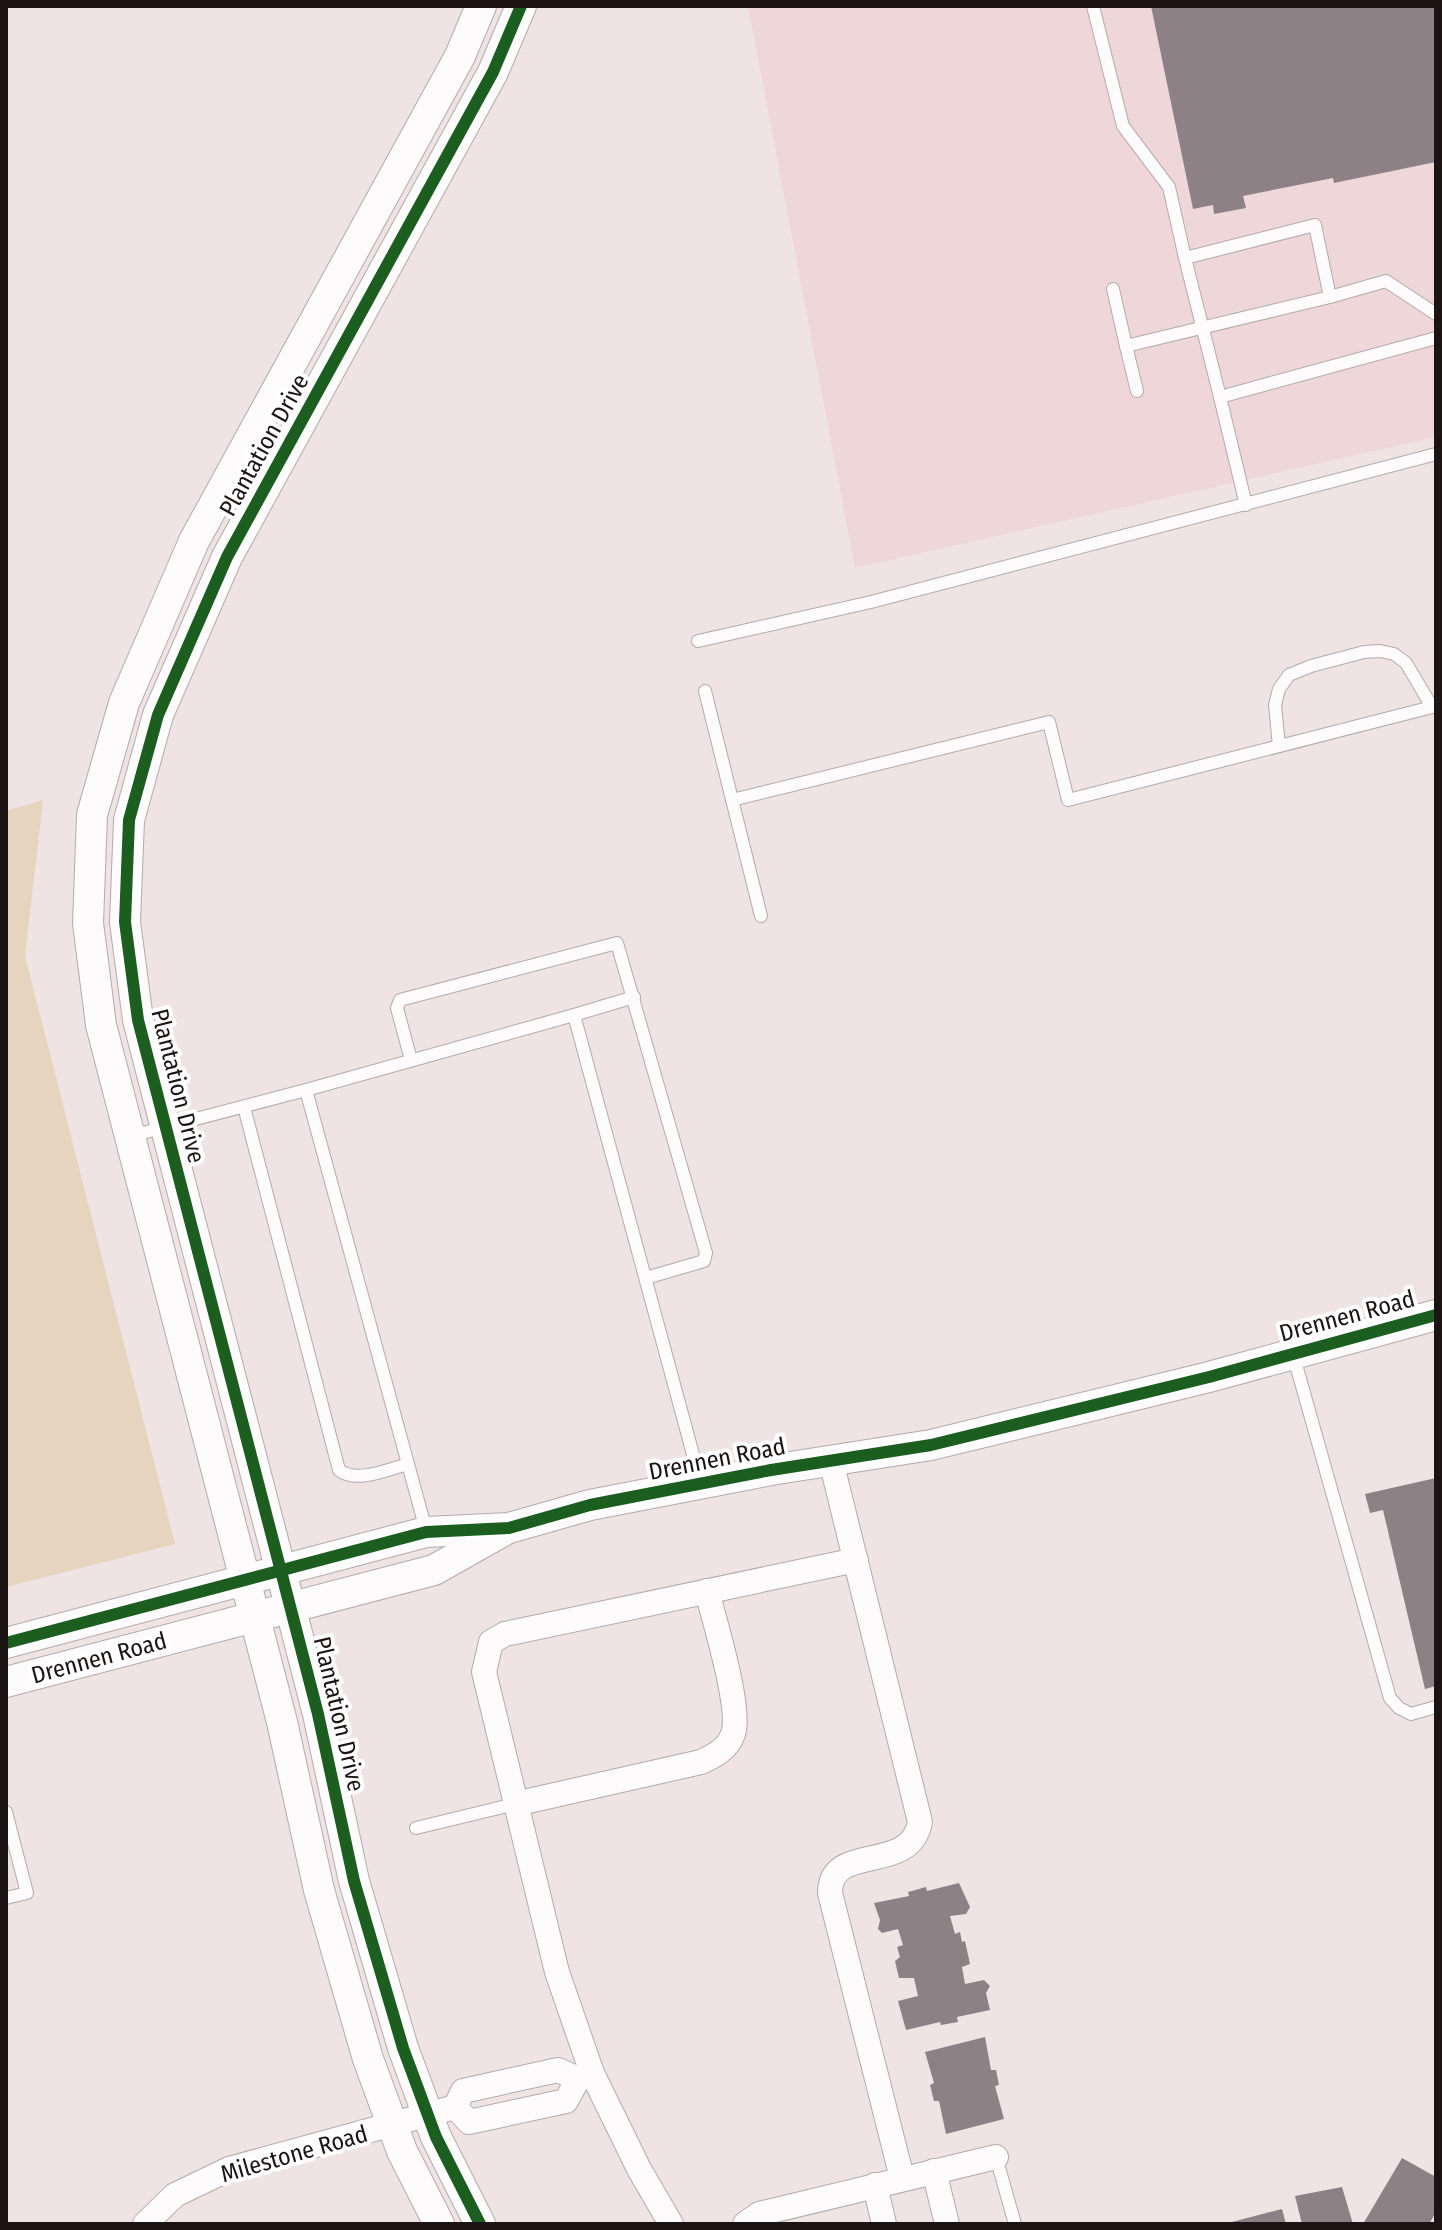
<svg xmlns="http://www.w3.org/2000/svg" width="1442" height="2230" font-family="'Fira Sans Condensed',sans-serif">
<rect width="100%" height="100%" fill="#efe3e3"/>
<path fill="#efd7d9" d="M748,6H1436V437L855,568Z"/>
<path fill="#e7d4be" d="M43,800L25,956L175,1544L6,1587V811Z"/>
<g fill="#8d8185">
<path d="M1151,6H1436V162L1334,183L1333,178L1243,196L1246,208L1214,214L1213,205L1193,209Z"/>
<path d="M1436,1478V1686L1425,1689L1383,1510L1370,1513L1365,1494Z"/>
<path d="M959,1883L970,1907L966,1914L950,1916L955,1934L960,1932L962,1942L965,1941L970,1964L962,1967L965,1984L984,1980L990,1986L986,1993L990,2010L957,2017L958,2022L941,2025L940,2022L906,2030L898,2001L918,1996L914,1978H899L895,1961L900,1957L897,1947L903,1945L898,1929L882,1933L878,1929L880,1920L874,1903L909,1896L908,1892L926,1887L927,1891Z"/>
<path d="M985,2037L991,2070H996L999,2085L995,2086L1004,2119L946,2134L939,2101H934L930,2085L934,2083L925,2052Z"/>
<path d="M1402,2158L1436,2177V2212L1429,2224H1363Z"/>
<path d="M1342,2187L1353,2224H1302L1295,2196Z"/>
<path d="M1282,2209L1286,2224H1228V2223Z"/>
</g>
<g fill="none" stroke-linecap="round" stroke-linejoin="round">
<defs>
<g id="service">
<path d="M1093,6L1123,126L1169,187L1185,258L1315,225L1330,297L1126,346L1113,289"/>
<path d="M1185,258L1220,397"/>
<path d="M1330,297L1386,281L1436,314"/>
<path d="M1126,346L1137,391"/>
<path d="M1246,505L1220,397L1436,338"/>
<path d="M698,641L871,602L1436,454"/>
<path d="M705,691L761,916"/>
<path d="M1279,746L1275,705L1279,689L1289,675L1311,666L1364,652L1380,651L1394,654L1406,663L1432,707"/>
<path d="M732,800L1049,722L1068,800L1436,706"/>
<path d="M574,1015L634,997"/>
<path d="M411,1060L397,1008L400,1000L617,943L706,1253L704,1261L646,1278"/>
<path d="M306,1090L574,1015L701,1484"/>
<path d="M244,1107L339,1470C356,1484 389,1469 408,1464"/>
<path d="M131,1136L306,1090L426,1530"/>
<path d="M1293,1354L1390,1698L1399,1708L1411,1714L1436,1707"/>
<path d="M6,1812L27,1893L6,1898"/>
<path d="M416,1828L515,1804"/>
<path d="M996,2157L1015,2224"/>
</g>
<g id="minor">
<path d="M831,1461L920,1822C910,1876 830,1841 830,1893L902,2178"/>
<path d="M515,1804L701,1762C714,1756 728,1749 733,1734C742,1709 714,1620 707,1591"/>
<path d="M455,2107L469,2122L566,2101L578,2079L592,2073"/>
<path d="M934,2171L947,2224"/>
<path d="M875,2185L884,2224"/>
<path d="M145,2224L175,2195L229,2169L455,2107L463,2091L558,2070L578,2079"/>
<path d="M671,2224L639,2169L592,2073L557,1972L484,1672L491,1642L505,1634L856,1560"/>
<path d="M745,2224L759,2214L996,2157"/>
</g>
<g id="tertiary">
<path d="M6,1643L426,1532L509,1528L590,1505L771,1470L931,1445L1209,1377L1436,1315"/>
<path d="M6,1682L434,1570L503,1531"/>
<path d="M439,2224L402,2151L368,2059L319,1890L282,1722L101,1025L88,923L92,815L124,703L194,541L460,56L481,6"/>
<path d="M480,2224L436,2137L403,2048L354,1881L318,1714L138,1020L125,922L129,820L158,715L227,557L493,72L521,6"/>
</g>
</defs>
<use href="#service" stroke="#b4aaaa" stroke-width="14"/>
<use href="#minor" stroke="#b4aaaa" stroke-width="26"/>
<use href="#tertiary" stroke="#b4aaaa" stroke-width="32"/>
<use href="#service" stroke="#fdfbfb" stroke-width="12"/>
<use href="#minor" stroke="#fdfbfb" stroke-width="24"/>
<use href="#tertiary" stroke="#fdfbfb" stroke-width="30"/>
<defs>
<g id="cycleway">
<path d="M6,1643L426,1532L509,1528L590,1505L771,1470L931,1445L1209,1377L1436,1315"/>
<path d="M480,2224L436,2137L403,2048L354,1881L318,1714L138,1020L125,922L129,820L158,715L227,557L493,72L521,6"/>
</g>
</defs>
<use href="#cycleway" stroke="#fff" stroke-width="17"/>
<use href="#cycleway" stroke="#1b5e20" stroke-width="12"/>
</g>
<g text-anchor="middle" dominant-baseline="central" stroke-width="8" stroke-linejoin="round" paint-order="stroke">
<g font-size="24" fill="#1b1314" stroke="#fff">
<text transform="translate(264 445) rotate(-61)">Plantation Drive</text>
<text transform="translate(178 1086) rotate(76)">Plantation Drive</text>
<text transform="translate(1347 1316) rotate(-15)">Drennen Road</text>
<text transform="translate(717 1459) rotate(-11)">Drennen Road</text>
<text transform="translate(99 1658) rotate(-15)">Drennen Road</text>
<text transform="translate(339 1714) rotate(77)">Plantation Drive</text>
<text transform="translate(294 2154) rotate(-16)">Milestone Road</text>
</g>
</g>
<rect width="1442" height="2230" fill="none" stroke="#1b1314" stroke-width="16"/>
</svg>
